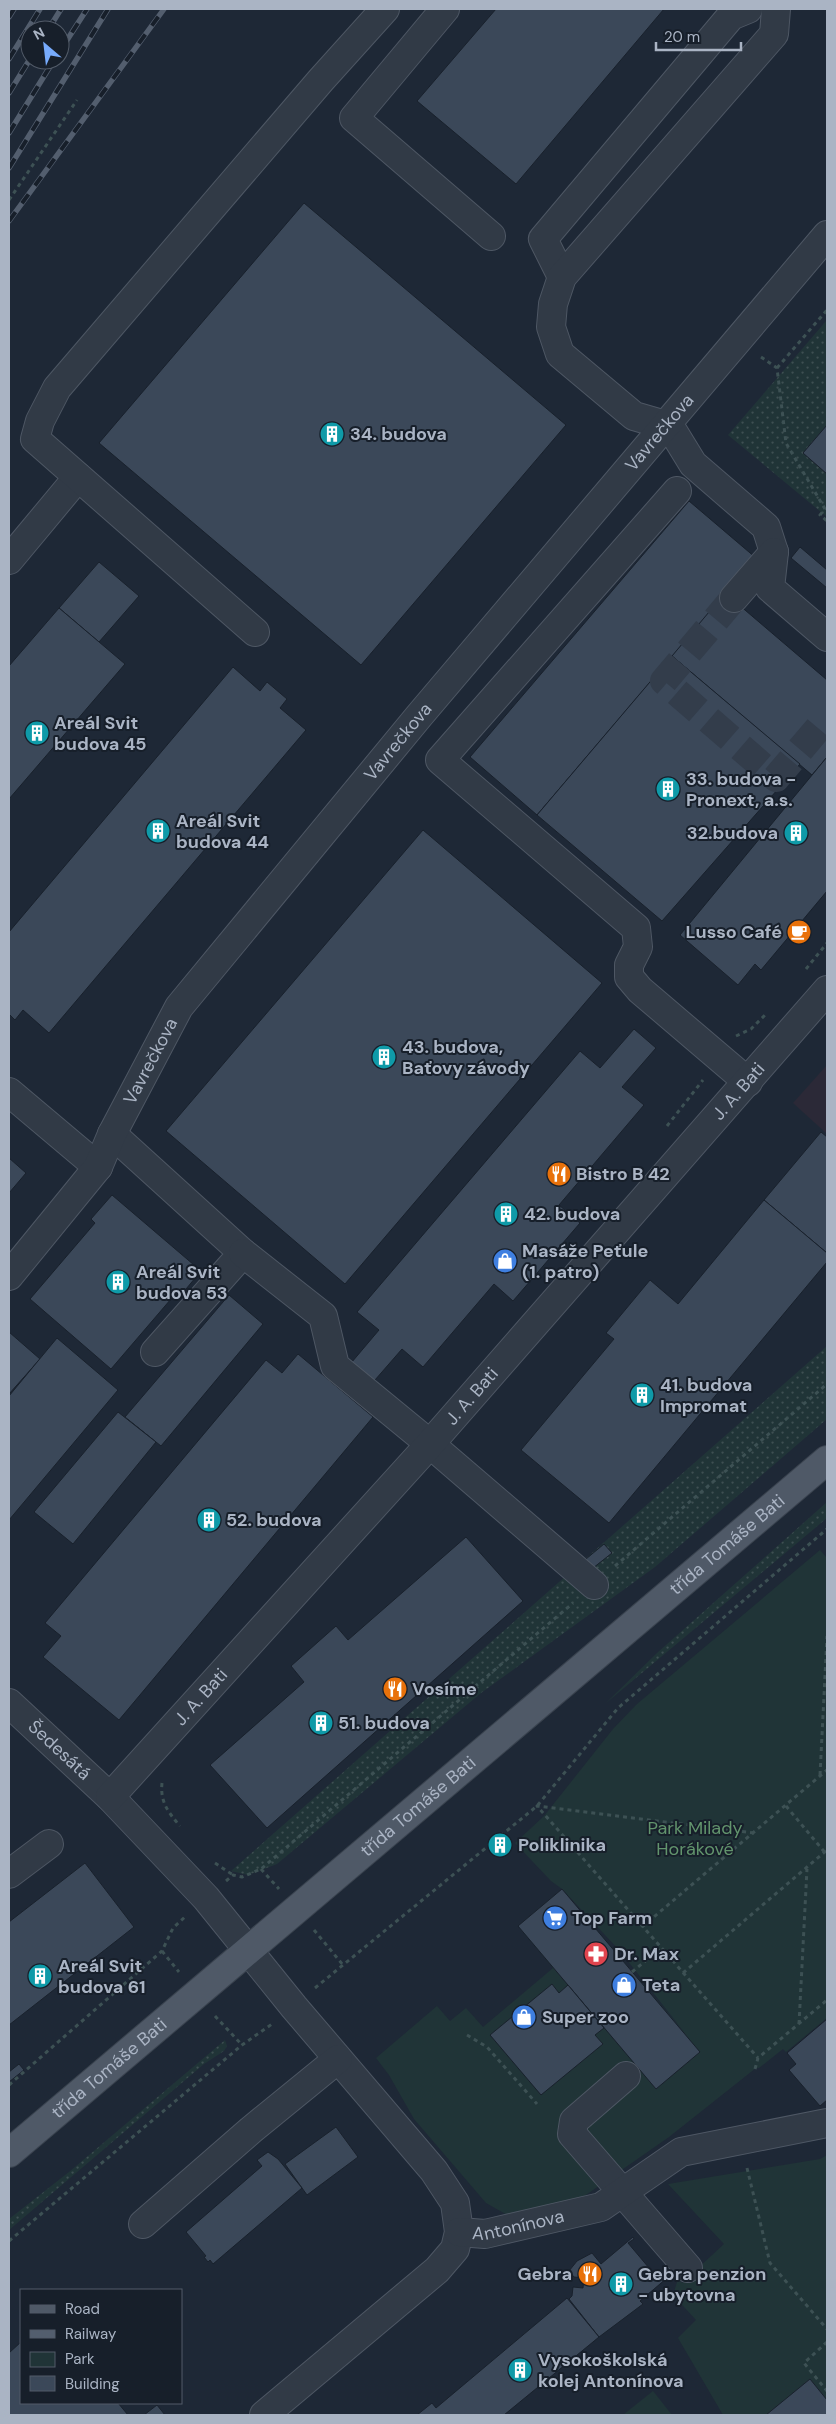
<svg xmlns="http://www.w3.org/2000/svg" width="836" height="2424" font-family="'DM Sans',sans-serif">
<defs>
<pattern id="grass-dots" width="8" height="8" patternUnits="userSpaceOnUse" patternTransform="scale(1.25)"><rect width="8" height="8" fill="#203437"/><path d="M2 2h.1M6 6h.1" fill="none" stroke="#3e4f52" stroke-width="1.8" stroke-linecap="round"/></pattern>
</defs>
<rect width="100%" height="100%" fill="#1e2836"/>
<path fill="#2b2937" d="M827,1065V1134L793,1103Z"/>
<g fill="url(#grass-dots)">
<path d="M827,320V425L803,453L827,474V517L728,435Z"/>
<path d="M827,1346V1419L655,1567L481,1693L277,1864L248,1875L231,1871Z"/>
<path d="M827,1502V1518L606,1703L657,1653Z"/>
<path d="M225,2040L227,2046L224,2051L204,2064L9,2230V2219L69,2172Z"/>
</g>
<g fill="#203437" fill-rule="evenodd">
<path d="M820,1550L827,1558V2018L786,2052L783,2049L759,2068H756L669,2137L583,2197L511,2217L486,2203L414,2119L389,2075L376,2058L437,2006L450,2021L466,2008L483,2027L553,1968L518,1926L562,1889L551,1881L515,1843L544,1816L613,1729L637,1704ZM562,1889L619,1950L685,2033Z"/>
<path d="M827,2155V2415H723L678,2338L696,2320L673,2295L678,2279L682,2283L724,2244L668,2184L820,2159Z"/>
<path d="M653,2391L672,2415H623Z"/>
</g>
<g fill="#3b4859" stroke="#19212c">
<path d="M496,9H664L516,184L417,101Z"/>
<path d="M304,203L566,425L361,665L99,443Z"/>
<path d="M827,425V474L803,453Z"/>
<path d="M689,501L756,558L537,815L470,757Z"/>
<path d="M800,547L827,570V588L791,558Z"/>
<path d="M99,562L139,596L99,642L59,608Z"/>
<path d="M725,593L827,680V757L812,775L672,656Z"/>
<path d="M59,608L125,664L9,799V666Z"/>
<path d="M672,656L800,764L662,921L537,815Z"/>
<path d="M233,667L260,691L267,682L287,699L280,708L306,730L49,1033L23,1010L15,1020L9,1014V932Z"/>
<path d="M827,757V891L761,970L755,964L738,985L680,935Z"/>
<path d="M423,830L602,983L345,1284L166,1131Z"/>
<path d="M634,1029L656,1048L622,1087L644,1105L559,1205L580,1223L513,1301L494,1284L423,1367L402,1349L368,1388L346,1369L379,1330L357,1312L580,1051L600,1068Z"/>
<path d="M821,1132L827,1137V1253L764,1200Z"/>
<path d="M9,1158L26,1173L9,1193Z"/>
<path d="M112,1195L201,1271L181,1295L177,1292L111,1369L30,1299L95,1223L91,1219Z"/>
<path d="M764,1200L827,1253V1262L609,1523L521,1450L614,1339L606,1333L650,1280L678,1304Z"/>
<path d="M229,1295L263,1324L161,1446L125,1417Z"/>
<path d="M9,1332L40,1359L9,1394Z"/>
<path d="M57,1338L118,1390L9,1520V1396Z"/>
<path d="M298,1354L373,1417L119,1720L43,1657L61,1636L45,1623L266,1360L282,1373Z"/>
<path d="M118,1412L156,1442L73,1544L34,1512Z"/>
<path d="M466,1537L523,1601L267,1828L210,1765L304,1682L291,1666L336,1626L348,1640Z"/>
<path d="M604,1544L612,1553L593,1568L586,1559Z"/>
<path d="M505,1837L510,1843L496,1853L491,1848Z"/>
<path d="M85,1863L134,1927L9,2025V1922Z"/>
<path d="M562,1889L700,2052L656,2089L518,1926Z"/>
<path d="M552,1984L559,1993L568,1985L604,2028L595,2035L603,2044L541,2095L490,2035Z"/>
<path d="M827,2019V2100L820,2106L789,2070L796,2064L787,2053Z"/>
<path d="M19,2064L24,2070L9,2082V2072Z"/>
<path d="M336,2127L358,2157L307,2195L285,2164Z"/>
<path d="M268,2152L278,2159L302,2188L213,2264L210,2260L208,2262L204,2257L206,2256L186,2232L262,2166L257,2160Z"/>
<path d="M633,2237L634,2239L628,2243L660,2281L665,2276L667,2278L640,2301L643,2304L599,2337L569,2299L572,2296L573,2287L583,2288L584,2278L574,2277L569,2271L577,2261L592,2253L601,2264Z"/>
<path d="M567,2298L599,2337L504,2415H417L432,2403L436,2408Z"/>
<path d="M21,2342V2403H118L128,2415H9V2353Z"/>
<path d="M810,2379L827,2400V2415H766Z"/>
<path d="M157,2405L165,2415H144Z"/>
</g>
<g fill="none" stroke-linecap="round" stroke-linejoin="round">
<path stroke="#333d4b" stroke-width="28" stroke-dasharray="28 14" stroke-linecap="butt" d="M734,598L664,681L776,778L827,718"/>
<defs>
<g id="minor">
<path d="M445,9L354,118L491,236"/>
<path d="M562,277L543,239L731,16L748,9"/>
<path d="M677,491L440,760L636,928L638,947L629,965V977L640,990L748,1082"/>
<path d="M774,552L766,527L693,464L674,433L665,425L634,416L560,354L551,327L553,304L562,277L774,34L776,9"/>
<path d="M9,560L78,477"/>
<path d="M734,598L774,552L770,588L827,637"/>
<path d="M255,632L35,439L40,421L57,388L321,80L385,9"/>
<path d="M9,1092L98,1167"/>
<path d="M112,1134L243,1253L155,1352"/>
<path d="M243,1253L323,1316L335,1366L430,1444L594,1585"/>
<path id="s1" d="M9,1276L98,1167L112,1134L179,1007L419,716L827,235"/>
<path id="s2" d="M9,1703L110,1797L206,1898L294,2007L434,2171L455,2203L459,2232L455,2249L437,2270L264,2415"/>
<path id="s3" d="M110,1797L430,1444L827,990"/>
<path d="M9,1874L49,1844"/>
<path d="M626,2076L574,2121L572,2134L688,2268"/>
<path d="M143,2224L251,2130L338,2059"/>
<path id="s4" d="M459,2232L485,2234L601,2207L681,2152L827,2123"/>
</g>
<g id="major">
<path id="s5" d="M9,2153L827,1460"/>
</g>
</defs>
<use href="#minor" stroke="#4e5764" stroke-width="30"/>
<use href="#major" stroke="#3a434f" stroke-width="30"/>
<g stroke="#3d5154" stroke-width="3" stroke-dasharray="4 4" stroke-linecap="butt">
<path d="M9,200L77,100"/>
<path d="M761,357L777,368L786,443L825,509L820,515L827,521"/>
<path d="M777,368L827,310"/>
<path d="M806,969L827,943"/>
<path d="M736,1036L751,1029L765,1015"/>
<path d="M667,1126L703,1080"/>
<path d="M615,1566L827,1384"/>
<path d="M820,1775L827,1636"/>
<path d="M162,1783C160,1802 168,1812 180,1826"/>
<path d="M786,1806L827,1855"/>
<path d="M754,1833L537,1806L758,2058"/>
<path d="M215,1863L233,1875"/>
<path d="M261,1869L279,1889"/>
<path d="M226,1881L233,1875L242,1877L261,1869L573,1603"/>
<path d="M642,1927L827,1770"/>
<path d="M314,1930L343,1965"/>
<path d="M162,1951L179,1972"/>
<path d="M632,1972L661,1948"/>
<path d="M683,1973L827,1850"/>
<path d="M315,1988L537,1806L618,1708L827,1529"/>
<path d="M215,2016L242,2045"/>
<path d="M799,2024L807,1869"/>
<path d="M467,2035L487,2047L537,2104"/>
<path d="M755,2069L758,2058L827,2000"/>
<path d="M9,2085L162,1951L173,1928L186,1916"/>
<path d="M747,2168L770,2263L827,2329"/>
<path d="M9,2241L242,2045L272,2024"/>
<path d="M827,2342L804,2363L827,2391"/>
</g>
<use href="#minor" stroke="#313a46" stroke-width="28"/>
<use href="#major" stroke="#4f5967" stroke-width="28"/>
<defs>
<g id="rail">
<path d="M9,17L14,9"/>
<path d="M48,30L61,9"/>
<path d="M60,51L87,9"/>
<path d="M9,59L40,9"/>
<path d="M9,93L30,59"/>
<path d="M9,133L54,60"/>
<path d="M9,168L108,9"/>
<path d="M9,221L164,9"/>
</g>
</defs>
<use href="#rail" stroke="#535e6e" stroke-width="5.5"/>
<use href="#rail" stroke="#171f2a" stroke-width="4" stroke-dasharray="11" stroke-linecap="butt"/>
</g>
<defs>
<symbol id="building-disc" viewBox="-11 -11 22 22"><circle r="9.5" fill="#0f9aa8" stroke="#171f2a"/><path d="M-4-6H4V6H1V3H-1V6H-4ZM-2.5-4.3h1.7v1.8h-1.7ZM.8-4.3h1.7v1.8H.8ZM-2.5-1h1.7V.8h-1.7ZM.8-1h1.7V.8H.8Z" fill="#fff"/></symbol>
<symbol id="cafe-disc" viewBox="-11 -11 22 22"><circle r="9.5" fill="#e8710a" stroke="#171f2a"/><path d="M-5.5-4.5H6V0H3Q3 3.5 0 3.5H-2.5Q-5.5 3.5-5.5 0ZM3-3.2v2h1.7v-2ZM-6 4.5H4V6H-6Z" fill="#fff"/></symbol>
<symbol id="restaurant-disc" viewBox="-11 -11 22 22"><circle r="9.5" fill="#e8710a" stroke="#171f2a"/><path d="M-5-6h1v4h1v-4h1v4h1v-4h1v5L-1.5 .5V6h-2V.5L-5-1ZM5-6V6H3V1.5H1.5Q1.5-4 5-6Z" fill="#fff"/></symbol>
<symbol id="shop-disc" viewBox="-11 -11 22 22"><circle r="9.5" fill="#3f7fe0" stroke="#171f2a"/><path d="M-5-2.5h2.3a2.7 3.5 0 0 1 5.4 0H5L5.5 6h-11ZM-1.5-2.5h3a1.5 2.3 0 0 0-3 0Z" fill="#fff"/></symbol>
<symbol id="supermarket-disc" viewBox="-11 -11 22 22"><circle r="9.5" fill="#3f7fe0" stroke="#171f2a"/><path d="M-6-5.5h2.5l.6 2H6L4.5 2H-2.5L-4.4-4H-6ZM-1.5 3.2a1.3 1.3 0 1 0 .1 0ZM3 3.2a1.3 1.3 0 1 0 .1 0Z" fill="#fff"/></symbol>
<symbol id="pharmacy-disc" viewBox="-11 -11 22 22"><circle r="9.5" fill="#e0444e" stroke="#171f2a"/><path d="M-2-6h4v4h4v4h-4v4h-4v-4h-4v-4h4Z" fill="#fff"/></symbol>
</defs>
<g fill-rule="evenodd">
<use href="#building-disc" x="318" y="420" width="28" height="28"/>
<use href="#building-disc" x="23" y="719" width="28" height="28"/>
<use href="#building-disc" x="654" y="775" width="28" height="28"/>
<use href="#building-disc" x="144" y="817" width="28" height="28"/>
<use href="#building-disc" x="782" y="819" width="28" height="28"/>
<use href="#cafe-disc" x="785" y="918" width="28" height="28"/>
<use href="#building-disc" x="370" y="1043" width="28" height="28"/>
<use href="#restaurant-disc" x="545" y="1160" width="28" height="28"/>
<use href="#building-disc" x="492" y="1200" width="28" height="28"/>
<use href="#shop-disc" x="491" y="1247" width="28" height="28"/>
<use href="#building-disc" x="104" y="1268" width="28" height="28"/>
<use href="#building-disc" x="628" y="1381" width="28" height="28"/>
<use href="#building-disc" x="195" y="1506" width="28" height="28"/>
<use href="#restaurant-disc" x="381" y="1675" width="28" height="28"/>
<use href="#building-disc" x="307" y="1709" width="28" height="28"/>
<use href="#building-disc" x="486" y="1831" width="28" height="28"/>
<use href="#supermarket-disc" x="541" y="1904" width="28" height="28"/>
<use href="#pharmacy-disc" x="582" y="1940" width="28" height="28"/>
<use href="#building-disc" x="26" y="1962" width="28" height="28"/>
<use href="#shop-disc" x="610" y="1971" width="28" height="28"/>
<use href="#shop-disc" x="510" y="2003" width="28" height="28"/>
<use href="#restaurant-disc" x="576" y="2260" width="28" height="28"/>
<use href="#building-disc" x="607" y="2270" width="28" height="28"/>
<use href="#building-disc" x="506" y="2356" width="28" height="28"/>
</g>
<g text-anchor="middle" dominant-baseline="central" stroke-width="4" stroke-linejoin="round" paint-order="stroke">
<g font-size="18" fill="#aab4c4" stroke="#171f2a">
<text stroke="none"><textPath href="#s1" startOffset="1069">Vavrečkova</textPath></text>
<text stroke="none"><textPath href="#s1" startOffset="664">Vavrečkova</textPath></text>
<text stroke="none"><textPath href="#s1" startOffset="259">Vavrečkova</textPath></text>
<text stroke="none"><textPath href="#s3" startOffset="945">J. A. Bati</textPath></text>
<text stroke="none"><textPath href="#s3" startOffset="540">J. A. Bati</textPath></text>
<text stroke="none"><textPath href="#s5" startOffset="941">třída Tomáše Bati</textPath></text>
<text stroke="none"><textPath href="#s3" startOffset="135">J. A. Bati</textPath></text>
<text stroke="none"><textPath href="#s2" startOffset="69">Šedesátá</textPath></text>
<text stroke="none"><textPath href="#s5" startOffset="536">třída Tomáše Bati</textPath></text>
<text stroke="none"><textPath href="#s5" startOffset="131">třída Tomáše Bati</textPath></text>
<text stroke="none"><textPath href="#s4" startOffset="60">Antonínova</textPath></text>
</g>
<g font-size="18" font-weight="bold" fill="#aab4c4" stroke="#171f2a" text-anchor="start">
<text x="350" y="434">34. budova</text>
<text x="54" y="723">Areál Svit<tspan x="54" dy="21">budova 45</tspan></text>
<text x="686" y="779">33. budova -<tspan x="686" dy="21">Pronext, a.s.</tspan></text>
<text x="176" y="821">Areál Svit<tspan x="176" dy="21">budova 44</tspan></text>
<text x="778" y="833" text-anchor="end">32.budova</text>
<text x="782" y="932" text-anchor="end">Lusso Café</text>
<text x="402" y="1047">43. budova,<tspan x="402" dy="21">Baťovy závody</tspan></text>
<text x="576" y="1174">Bistro B 42</text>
<text x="524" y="1214">42. budova</text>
<text x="522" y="1251">Masáže Peťule<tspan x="522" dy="21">(1. patro)</tspan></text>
<text x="136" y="1272">Areál Svit<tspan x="136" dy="21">budova 53</tspan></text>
<text x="660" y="1385">41. budova<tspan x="660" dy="21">Impromat</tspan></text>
<text x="226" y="1520">52. budova</text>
<text x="412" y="1689">Vosíme</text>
<text x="338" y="1723">51. budova</text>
<text x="518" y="1845">Poliklinika</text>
<text x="572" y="1918">Top Farm</text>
<text x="614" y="1954">Dr. Max</text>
<text x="58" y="1966">Areál Svit<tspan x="58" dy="21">budova 61</tspan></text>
<text x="642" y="1985">Teta</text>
<text x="542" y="2017">Super zoo</text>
<text x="572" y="2274" text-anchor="end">Gebra</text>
<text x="638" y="2274">Gebra penzion<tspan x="638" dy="21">- ubytovna</tspan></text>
<text x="538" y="2360">Vysokoškolská<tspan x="538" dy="21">kolej Antonínova</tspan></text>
</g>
<g font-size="18" fill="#62946d" stroke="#171f2a">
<text x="695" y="1828">Park Milady<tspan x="695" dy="21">Horákové</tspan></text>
</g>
</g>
<rect width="836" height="2424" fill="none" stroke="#aab4c4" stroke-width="20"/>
<rect x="20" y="2289" width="162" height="115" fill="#171f2a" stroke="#525b68"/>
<rect x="30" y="2305" width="25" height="8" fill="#4f5967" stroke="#525b68"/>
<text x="65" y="2314" font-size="15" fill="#aab4c4">Road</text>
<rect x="30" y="2330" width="25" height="8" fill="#535e6e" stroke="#525b68"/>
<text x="65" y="2339" font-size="15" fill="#aab4c4">Railway</text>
<rect x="30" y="2352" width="25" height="15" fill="#203437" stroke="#525b68"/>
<text x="65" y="2364" font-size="15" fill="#aab4c4">Park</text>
<rect x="30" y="2376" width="25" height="15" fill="#3b4859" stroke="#525b68"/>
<text x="65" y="2389" font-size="15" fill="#aab4c4">Building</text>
<g transform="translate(45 45) rotate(332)"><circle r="24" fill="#171f2a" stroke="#525b68"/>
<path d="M0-4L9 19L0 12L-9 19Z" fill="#77abfc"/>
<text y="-8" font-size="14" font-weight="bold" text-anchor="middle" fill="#aab4c4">N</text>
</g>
<path d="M656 42v8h85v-8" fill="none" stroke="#aab4c4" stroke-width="2.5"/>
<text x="664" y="42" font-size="15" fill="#aab4c4" stroke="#171f2a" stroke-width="4" paint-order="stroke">20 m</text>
</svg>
